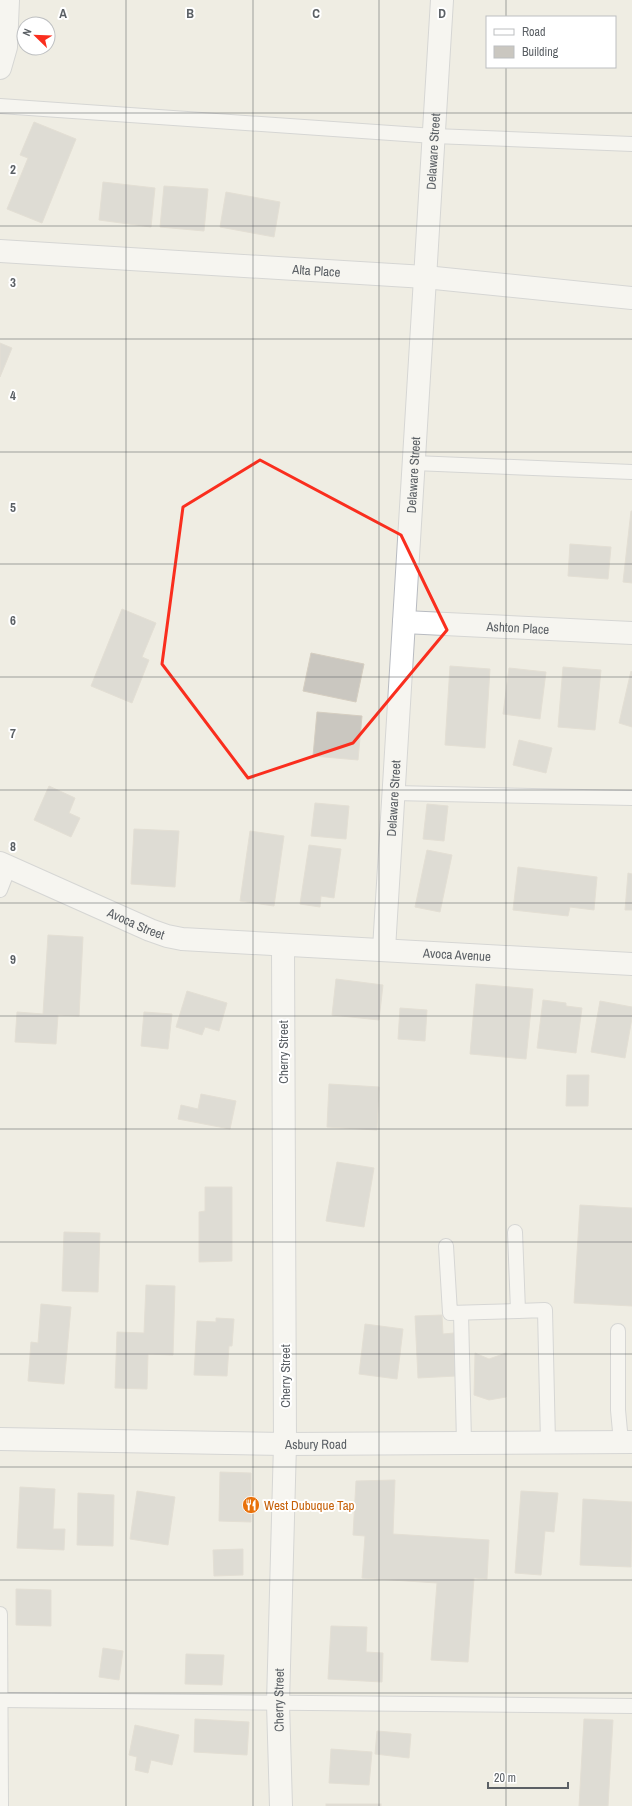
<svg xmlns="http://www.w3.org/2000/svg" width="632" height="1806" font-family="'Archivo Narrow',sans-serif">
<rect width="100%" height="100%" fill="#efede3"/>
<g fill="#cac7c0" stroke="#d5cec1">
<path d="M34,122L76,139L42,223L7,209L28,158L20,155Z"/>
<path d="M103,182L155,188L151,227L99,220Z"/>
<path d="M164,186L208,189L204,231L160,227Z"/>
<path d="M226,192L280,202L274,237L220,227Z"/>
<path d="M0,343L12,348L0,377Z"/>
<path d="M631,511H632V583L623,582Z"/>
<path d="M570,544L611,547L608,579L568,576Z"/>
<path d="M122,609L156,623L142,657L149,660L132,703L91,686Z"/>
<path d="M311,653L364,664L356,702L303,691Z"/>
<path d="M450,666L490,669L485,748L445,745Z"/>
<path d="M563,667L601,670L595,730L558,727Z"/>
<path d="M509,668L546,672L540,719L503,714Z"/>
<path d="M631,671L632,672V727L619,723Z"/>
<path d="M317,712L362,716L358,760L313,756Z"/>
<path d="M519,740L552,748L546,773L513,765Z"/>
<path d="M49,786L75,798L69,813L80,818L71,837L34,820Z"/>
<path d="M315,803L349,806L346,839L311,836Z"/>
<path d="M427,804L448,806L444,841L423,839Z"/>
<path d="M134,829L179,831L175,887L131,884Z"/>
<path d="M250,831L284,836L274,906L240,901Z"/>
<path d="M309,845L341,849L334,898L321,896L320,907L300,904Z"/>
<path d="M427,850L452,855L440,912L415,907Z"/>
<path d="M518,867L597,877L594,910L570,907L568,916L513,910Z"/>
<path d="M628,873L632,874V910H625Z"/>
<path d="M48,935L83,937L79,1016L58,1015L56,1044L15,1042L17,1012L43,1014Z"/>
<path d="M336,979L383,985L379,1020L332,1015Z"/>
<path d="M476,984L533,989L526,1059L470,1054Z"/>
<path d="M187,991L227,1003L219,1031L205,1027L202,1035L176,1027Z"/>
<path d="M543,1000L566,1003V1006L582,1008L576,1053L537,1048Z"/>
<path d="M600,1001L632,1007V1018L625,1058L591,1052Z"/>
<path d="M400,1008L427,1010L425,1041L398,1039Z"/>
<path d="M144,1012L172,1014L168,1049L141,1046Z"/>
<path d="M567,1075H589L588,1106H566Z"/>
<path d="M329,1084L379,1087L377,1130L327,1127Z"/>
<path d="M201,1094L236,1101L230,1129L178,1119L181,1105L198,1109Z"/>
<path d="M337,1162L374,1168L364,1227L326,1221Z"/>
<path d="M205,1187H232V1261L199,1262V1212L205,1211Z"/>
<path d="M580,1205L632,1208V1306L574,1303Z"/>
<path d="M64,1232L100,1233L98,1292L62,1291Z"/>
<path d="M146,1285L175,1286L173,1355L148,1354L147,1389L115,1388L117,1332L144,1333Z"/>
<path d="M41,1304L71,1307L64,1384L28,1381L31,1342L38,1343Z"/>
<path d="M442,1315L443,1334L454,1333L456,1376L418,1378L415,1316Z"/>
<path d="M216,1318L234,1319L232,1346H229L227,1376L194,1375L197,1321L216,1322Z"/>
<path d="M365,1324L403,1329L397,1379L359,1374Z"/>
<path d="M475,1353L489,1359L506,1353V1397L489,1400L474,1395Z"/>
<path d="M220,1472L251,1473V1522L219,1521Z"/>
<path d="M395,1480L393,1534L489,1540L487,1579L474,1578L468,1662L431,1660L437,1583L362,1578L365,1536L353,1535L356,1481Z"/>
<path d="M20,1487L55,1489L53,1529H65L64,1550L17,1548Z"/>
<path d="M137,1491L175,1497L168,1545L130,1539Z"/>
<path d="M521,1491L558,1493L554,1532L545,1531L541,1575L515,1573Z"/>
<path d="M78,1493L114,1495L113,1546L77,1545Z"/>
<path d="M583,1499L632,1502L631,1567L580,1565Z"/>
<path d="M243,1549V1575L214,1576L213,1550Z"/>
<path d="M16,1589L51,1590V1626L16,1625Z"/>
<path d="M331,1626L367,1627L366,1652L383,1653L382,1682L328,1679Z"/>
<path d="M103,1648L123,1651L119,1680L99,1677Z"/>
<path d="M186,1654L224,1655L222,1685L185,1684Z"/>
<path d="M195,1719L249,1722L247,1755L194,1752Z"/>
<path d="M584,1719L613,1720L608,1806H579Z"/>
<path d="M135,1725L179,1735L172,1765L151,1760L148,1773L135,1770L137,1757L129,1755Z"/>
<path d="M377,1731L411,1734L409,1758L375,1754Z"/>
<path d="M331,1749L372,1752L369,1785L329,1783Z"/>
<rect x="326" y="1804" width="55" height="2"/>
</g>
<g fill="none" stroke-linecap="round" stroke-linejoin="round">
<defs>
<g id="lane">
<path d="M0,106L434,136L632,144"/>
<path d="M414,463L632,472"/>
<path d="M393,793L632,798"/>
<path d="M0,890L9,867"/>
<path d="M515,1232L518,1311L545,1310L548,1443"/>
<path d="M446,1246L450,1313L518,1311"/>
<path d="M461,1313L464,1443"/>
<path d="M618,1331V1410L621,1442"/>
<path d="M0,1614L1,1806"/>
<path d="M0,1700L632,1706"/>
</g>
<g id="street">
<path d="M0,68L6,47L8,0"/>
<path id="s1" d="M0,251L425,277L632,298"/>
<path id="s2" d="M404,622L632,633"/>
<path id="s3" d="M0,863L150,930L167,936L182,939L632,964"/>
<path id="s4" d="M384,949L442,0"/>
<path id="s5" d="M281,1806L278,1703L285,1444L283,945"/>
</g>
<g id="secondary">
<path id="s6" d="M0,1439L285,1444L632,1442"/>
</g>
</defs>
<use href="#lane" stroke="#b8bbc1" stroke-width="16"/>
<use href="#street" stroke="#b8bbc1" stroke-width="24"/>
<use href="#secondary" stroke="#b7bac1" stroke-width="24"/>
<use href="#lane" stroke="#fff" stroke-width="14"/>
<use href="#street" stroke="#fff" stroke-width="22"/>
<use href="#secondary" stroke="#fff" stroke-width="22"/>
</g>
<path d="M0 0H632V1806H0ZM260,460L401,535L447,630L353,743L248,778L162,664L183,507Z" fill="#efede3" fill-opacity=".55" fill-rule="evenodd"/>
<path fill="none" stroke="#fa2e1e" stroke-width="3" stroke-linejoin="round" d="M260,460L401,535L447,630L353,743L248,778L162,664L183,507Z"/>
<path fill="none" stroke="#5b6065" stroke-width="1" stroke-opacity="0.55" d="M126,0V1806M253,0V1806M379,0V1806M506,0V17M506,67V1806M0,113H632M0,226H632M0,339H632M0,452H632M0,564H632M0,677H632M0,790H632M0,903H632M0,1016H632M0,1129H632M0,1242H632M0,1354H632M0,1467H632M0,1580H632M0,1693H632"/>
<defs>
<symbol id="restaurant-disc" viewBox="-11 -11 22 22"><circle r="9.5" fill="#e8710a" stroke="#fff"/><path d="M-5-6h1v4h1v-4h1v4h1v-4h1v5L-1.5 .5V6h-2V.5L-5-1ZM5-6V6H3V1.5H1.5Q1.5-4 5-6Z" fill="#fff"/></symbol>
</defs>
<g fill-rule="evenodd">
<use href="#restaurant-disc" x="241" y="1495" width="20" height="20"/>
</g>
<g text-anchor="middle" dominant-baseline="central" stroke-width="4" stroke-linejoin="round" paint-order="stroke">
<g font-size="13" fill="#5b6065" stroke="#fff">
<text stroke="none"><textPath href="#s4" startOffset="799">Delaware Street</textPath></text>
<text stroke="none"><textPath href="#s1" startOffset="317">Alta Place</textPath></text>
<text stroke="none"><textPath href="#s4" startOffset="475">Delaware Street</textPath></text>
<text stroke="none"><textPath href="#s2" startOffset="114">Ashton Place</textPath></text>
<text stroke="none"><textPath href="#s4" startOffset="151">Delaware Street</textPath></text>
<text stroke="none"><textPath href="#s3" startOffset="149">Avoca Street</textPath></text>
<text stroke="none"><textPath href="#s3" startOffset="473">Avoca Avenue</textPath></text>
<text transform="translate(283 1052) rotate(-90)">Cherry Street</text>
<text transform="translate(285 1376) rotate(-90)">Cherry Street</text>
<text stroke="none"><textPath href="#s6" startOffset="316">Asbury Road</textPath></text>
<text stroke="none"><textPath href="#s5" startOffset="106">Cherry Street</textPath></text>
</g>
<g font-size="13" fill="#c56008" stroke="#fff" text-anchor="start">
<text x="264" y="1505">West Dubuque Tap</text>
</g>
</g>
<g font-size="13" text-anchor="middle" font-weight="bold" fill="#5b6065" stroke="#fff" stroke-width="4" stroke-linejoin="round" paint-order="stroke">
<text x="63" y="18">A</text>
<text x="190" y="18">B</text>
<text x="316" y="18">C</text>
<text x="442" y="18">D</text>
<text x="13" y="174">2</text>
<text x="13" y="287">3</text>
<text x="13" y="400">4</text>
<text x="13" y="512">5</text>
<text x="13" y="625">6</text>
<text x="13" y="738">7</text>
<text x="13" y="851">8</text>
<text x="13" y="964">9</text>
</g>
<rect x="486" y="16" width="130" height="52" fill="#ffffff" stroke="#bdbfc1"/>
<rect x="494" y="29" width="20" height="6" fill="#ffffff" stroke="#bdbfc1"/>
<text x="522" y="36" font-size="12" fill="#5b6065">Road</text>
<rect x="494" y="46" width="20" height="12" fill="#cac7c0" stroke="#bdbfc1"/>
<text x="522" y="56" font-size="12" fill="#5b6065">Building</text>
<g transform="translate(36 36) rotate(293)"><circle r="19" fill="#ffffff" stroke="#bdbfc1"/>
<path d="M0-3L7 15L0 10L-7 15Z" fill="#fa2e1e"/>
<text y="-6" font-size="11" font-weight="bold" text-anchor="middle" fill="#5b6065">N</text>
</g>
<path d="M488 1782v6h80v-6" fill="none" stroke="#5b6065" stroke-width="2"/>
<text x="494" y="1782" font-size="12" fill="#5b6065" stroke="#ffffff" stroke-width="3" paint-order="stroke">20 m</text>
</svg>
